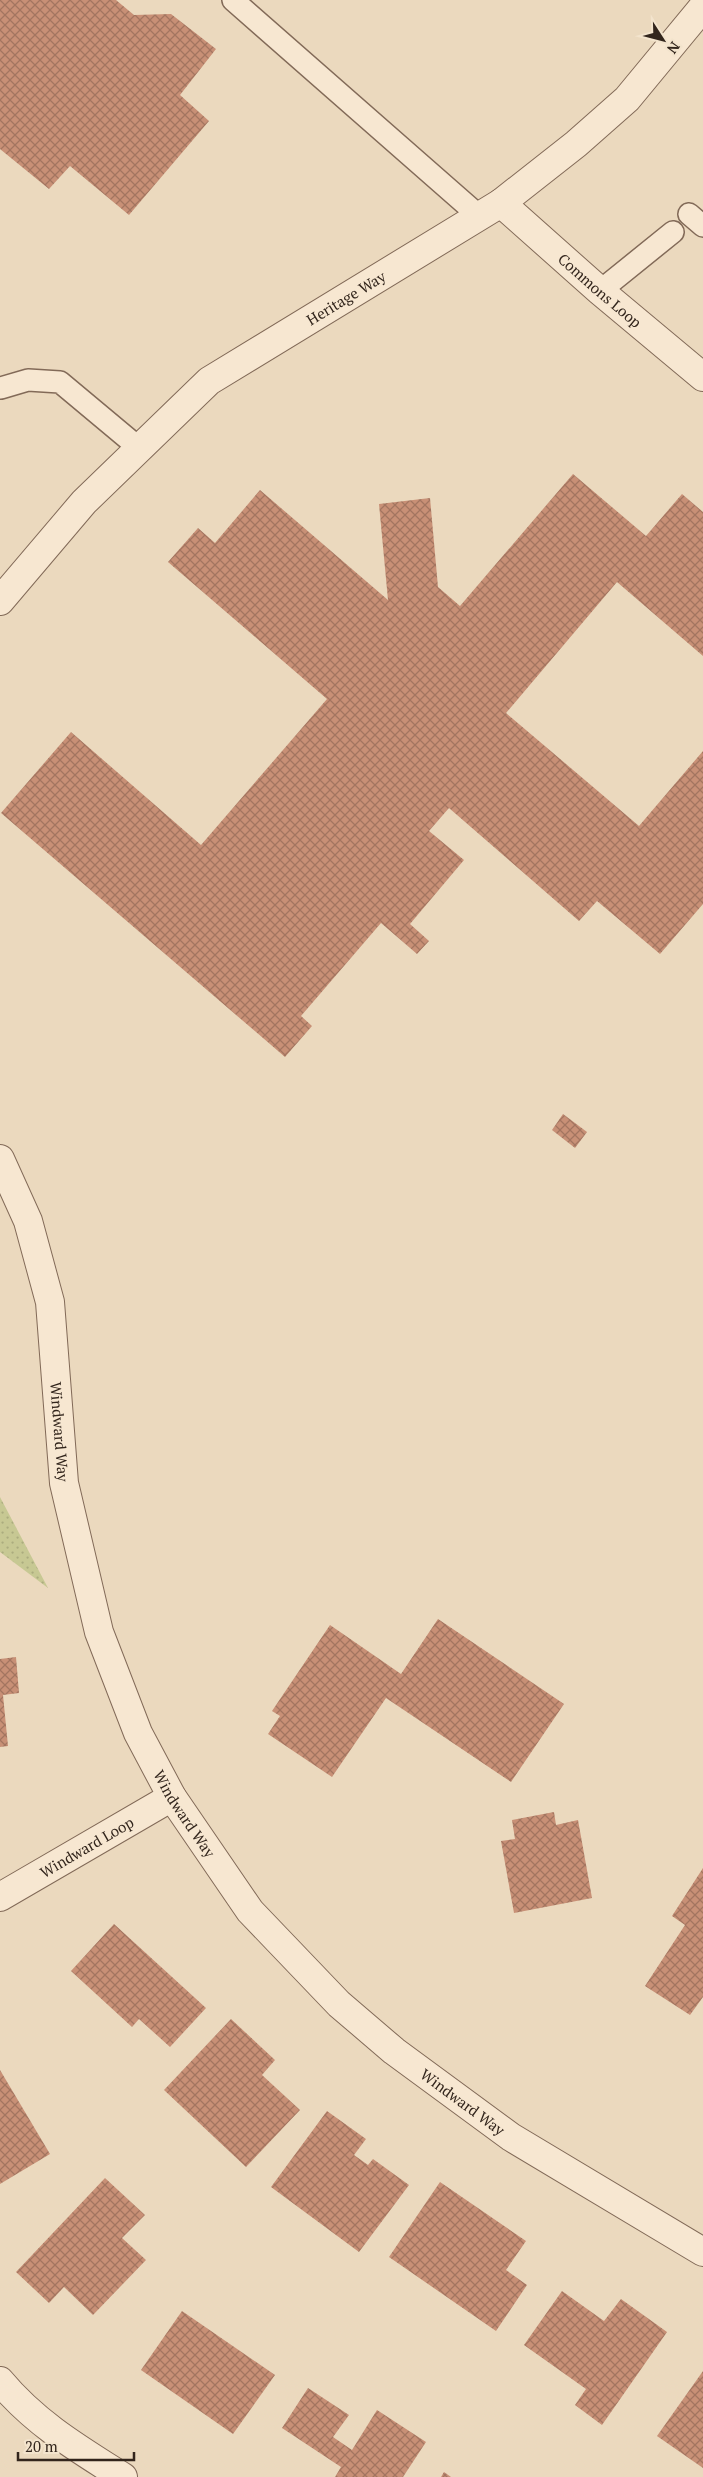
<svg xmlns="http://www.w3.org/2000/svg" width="703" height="2477" font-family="'PT Serif',serif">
<defs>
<pattern id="green-dots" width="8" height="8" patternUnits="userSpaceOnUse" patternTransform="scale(1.25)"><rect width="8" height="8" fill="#c7c893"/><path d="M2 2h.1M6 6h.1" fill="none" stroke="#abac7e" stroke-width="1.8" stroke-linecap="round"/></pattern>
<pattern id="building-cross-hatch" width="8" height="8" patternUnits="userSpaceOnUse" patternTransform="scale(1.25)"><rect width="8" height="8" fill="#c89076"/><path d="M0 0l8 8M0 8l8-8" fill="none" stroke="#a37560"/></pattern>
</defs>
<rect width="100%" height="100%" fill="#ebd9be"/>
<path fill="url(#green-dots)" d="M0,1497L48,1588L0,1552Z"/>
<g fill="url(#building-cross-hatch)">
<path d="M0,0H116L134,15L171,14L216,49L180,95L209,121L129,215L70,166L49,189L0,149Z"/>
<path d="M573,474L646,536L682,494L703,512V656L617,582L506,713L639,826L703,751V904L660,954L597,901L579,921L449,808L429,831L464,860L410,924L429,941L417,954L381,923L301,1016L312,1026L285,1057L1,813L71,732L201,845L327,699L168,562L198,528L215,543L260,490L388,600L379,504L430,498L438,587L460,606Z"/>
<path d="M563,1114L587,1132L575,1148L552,1130Z"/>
<path d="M438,1619L564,1704L511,1782L386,1698L332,1777L268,1734L280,1716L272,1711L330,1625L401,1674Z"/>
<path d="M16,1657L19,1693L3,1695L8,1746L0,1747V1659Z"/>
<path d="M554,1812L556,1825L578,1820L592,1898L514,1913L501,1841L515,1839L512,1820Z"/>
<path d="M703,1868V1997L690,2015L645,1986L685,1925L672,1916Z"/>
<path d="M114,1924L206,2008L170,2047L139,2019L132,2027L71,1971Z"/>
<path d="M231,2019L275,2060L262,2075L300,2110L246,2167L164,2090Z"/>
<path d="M0,2070L50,2154L0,2184Z"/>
<path d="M327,2111L366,2139L354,2155L368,2165L373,2159L409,2185L359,2252L271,2187Z"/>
<path d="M105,2178L145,2215L122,2238L146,2260L93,2315L64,2287L49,2303L16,2272Z"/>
<path d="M440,2182L526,2241L506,2270L527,2285L496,2331L389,2257Z"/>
<path d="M562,2291L604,2321L621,2299L667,2332L602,2425L575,2405L586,2389L524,2345Z"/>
<path d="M182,2311L275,2375L233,2434L141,2370Z"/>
<path d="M703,2371V2468L657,2436Z"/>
<path d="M308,2388L349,2415L333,2437L352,2450L377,2410L426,2442L403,2477H335L341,2467L282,2428Z"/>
<path d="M444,2472L451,2477H441Z"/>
</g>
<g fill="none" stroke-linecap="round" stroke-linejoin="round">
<defs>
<g id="service">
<path d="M233,0L478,215"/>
<path d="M689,214L703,226"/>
<path d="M600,291L673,232"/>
<path d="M1,388L28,380L60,382L139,448"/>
</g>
<g id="minor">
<path id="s1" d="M501,203L600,291L703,377"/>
<path id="s2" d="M0,601L84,502L209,381L501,203L576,144L627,99L703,7"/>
<path id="s3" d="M0,1159L28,1221L50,1302L64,1483L99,1632L138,1733L172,1797L250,1911L339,2004L394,2051L511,2137L703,2252"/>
<path id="s4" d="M0,1897L172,1797"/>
<path d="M0,2381C35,2423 77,2448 123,2477"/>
</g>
</defs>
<use href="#service" stroke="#826a58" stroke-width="24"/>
<use href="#minor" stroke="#826a58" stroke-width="30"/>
<use href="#service" stroke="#f7e7d1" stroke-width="21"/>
<use href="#minor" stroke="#f7e7d1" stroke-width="28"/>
</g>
<g text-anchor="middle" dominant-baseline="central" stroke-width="4.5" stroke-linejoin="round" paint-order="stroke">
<g font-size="15" fill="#32251c" stroke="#f3e4cd">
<text stroke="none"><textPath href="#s1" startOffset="132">Commons Loop</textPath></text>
<text stroke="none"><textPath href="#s2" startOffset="464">Heritage Way</textPath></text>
<text stroke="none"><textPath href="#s3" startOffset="282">Windward Way</textPath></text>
<text stroke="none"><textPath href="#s3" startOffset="688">Windward Way</textPath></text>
<text stroke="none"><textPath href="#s4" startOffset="100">Windward Loop</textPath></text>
<text stroke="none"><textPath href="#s3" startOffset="1092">Windward Way</textPath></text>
</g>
</g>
<g transform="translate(663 40) rotate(126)" stroke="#f3e4cd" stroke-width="4" paint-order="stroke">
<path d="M0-4L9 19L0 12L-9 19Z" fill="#32251c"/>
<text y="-8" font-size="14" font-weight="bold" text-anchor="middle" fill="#32251c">N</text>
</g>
<path d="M18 2452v8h116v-8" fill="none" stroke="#32251c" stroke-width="2.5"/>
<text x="25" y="2452" font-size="15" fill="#32251c" stroke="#f3e4cd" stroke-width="4" paint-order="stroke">20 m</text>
</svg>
